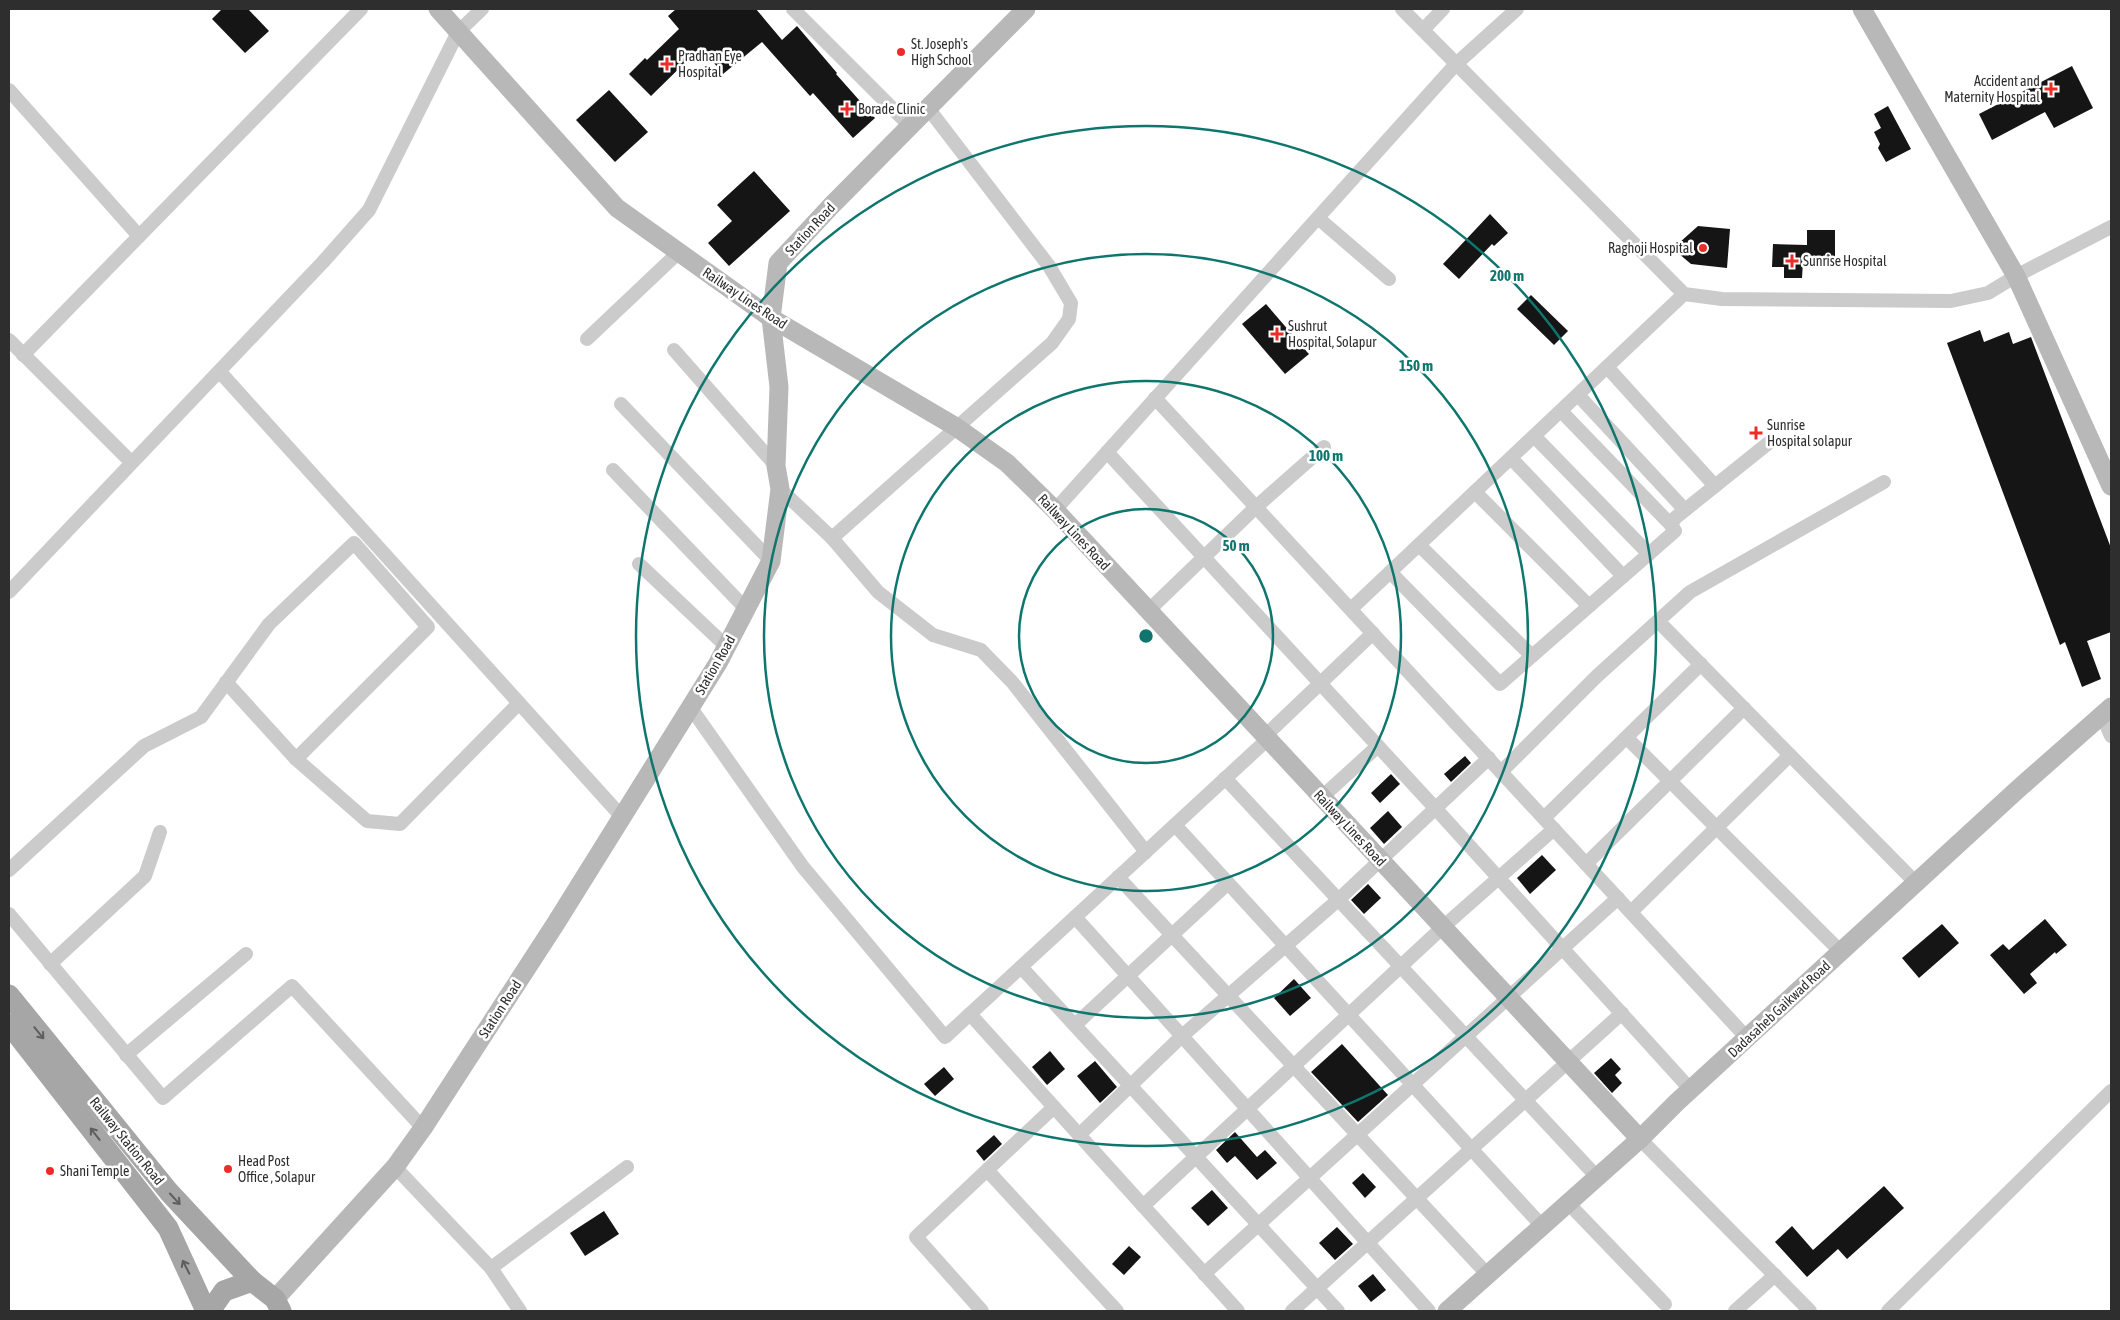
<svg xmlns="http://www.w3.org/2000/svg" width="2120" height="1320" font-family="'Asap Condensed',sans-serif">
<rect width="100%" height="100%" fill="#fff"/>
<g fill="#151515">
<path d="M222,9H248L269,31L245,53L212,19Z"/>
<path d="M676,9H756L782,40L797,26L837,73L836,74L875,118L853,138L813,93L810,96L762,42L723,74L701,47L651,96L629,74L645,58L647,60L679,29L668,16Z"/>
<path d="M2072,66L2093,108L2054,128L2045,112L1992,140L1979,114Z"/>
<path d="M609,90L648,132L615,162L576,120Z"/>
<path d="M1888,106L1911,149L1886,162L1878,148L1880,144L1874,132L1881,128L1874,114Z"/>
<path d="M754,171L790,211L729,266L708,243L732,221L717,205Z"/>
<path d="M1490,214L1508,233L1494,246L1492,244L1459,279L1443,264Z"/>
<path d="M1698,226L1730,229L1727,268L1691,264L1678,253L1679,243Z"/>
<path d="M1807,230H1835V263L1803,262L1802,278H1784V267H1772L1773,244L1807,245Z"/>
<path d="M1531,295L1568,331L1554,345L1517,309Z"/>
<path d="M1266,304L1309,354L1285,374L1242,324Z"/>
<path d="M1980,330L1984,342L2009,332L2013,344L2031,337L2111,548V632L2087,641L2101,679L2082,687L2065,642L2060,645L1947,343Z"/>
<path d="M1465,756L1471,763L1451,782L1444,774Z"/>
<path d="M1391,774L1400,784L1380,803L1371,793Z"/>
<path d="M1388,811L1402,827L1384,844L1370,828Z"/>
<path d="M1542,855L1556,870L1530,894L1517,878Z"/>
<path d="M1368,884L1381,898L1364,914L1351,900Z"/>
<path d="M2045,919L2067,945L2056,954L2055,952L2030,974L2037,983L2024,994L1990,955L2003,944L2009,950Z"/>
<path d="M1942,924L1959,943L1919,978L1902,958Z"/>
<path d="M1294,979L1311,998L1290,1016L1274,998Z"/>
<path d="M1342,1044L1388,1095L1358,1122L1311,1072Z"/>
<path d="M1050,1051L1065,1069L1047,1085L1032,1067Z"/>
<path d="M1611,1058L1621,1069L1615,1075L1622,1083L1612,1093L1594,1073Z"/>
<path d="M1095,1061L1117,1087L1100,1103L1077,1076Z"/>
<path d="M944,1067L954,1079L935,1096L924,1084Z"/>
<path d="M1235,1132L1257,1157L1265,1150L1277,1163L1257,1180L1235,1156L1227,1163L1216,1150Z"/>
<path d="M994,1135L1002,1144L984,1161L976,1151Z"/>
<path d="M1363,1173L1376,1187L1365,1198L1352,1183Z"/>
<path d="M1884,1186L1904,1208L1847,1259L1838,1249L1807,1277L1775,1242L1792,1226L1813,1250Z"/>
<path d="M1212,1190L1228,1208L1208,1226L1191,1208Z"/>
<path d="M604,1211L619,1234L585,1256L570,1233Z"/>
<path d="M1337,1227L1353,1244L1335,1260L1319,1243Z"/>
<path d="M1129,1246L1141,1257L1124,1275L1112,1264Z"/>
<path d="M1373,1274L1386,1290L1371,1302L1358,1286Z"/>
</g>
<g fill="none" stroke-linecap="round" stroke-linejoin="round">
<g stroke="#cbcbcb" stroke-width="14">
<path d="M793,9L910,126"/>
<path d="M1402,9L1684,294L1722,299L1951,301L1988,293L2016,276L2111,227"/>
<path d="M1423,30L1443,9"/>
<path d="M9,90L139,236"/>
<path d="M1318,218L1389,279"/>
<path d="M587,339L679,252"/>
<path d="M9,340L131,462"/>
<path d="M674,350L776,466"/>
<path d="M23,355L361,9"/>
<path d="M1607,367L1715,486"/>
<path d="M220,372L622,817"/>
<path d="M1578,395L1685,510"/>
<path d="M1155,398L1747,1038"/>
<path d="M621,404L771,561"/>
<path d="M1561,411L1671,525"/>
<path d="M1534,436L1649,554"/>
<path d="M1107,452L1436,809L1691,1090"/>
<path d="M1511,458L1623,576"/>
<path d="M613,470L746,609"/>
<path d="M780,489L832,538L878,592L933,635L981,650L1013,683L1146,852"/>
<path d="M1475,492L1589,606"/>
<path d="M1055,510L1456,64L1517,9"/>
<path d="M832,538L1052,343L1069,319L1071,303L1049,266L928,108"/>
<path d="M1419,545L1532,656"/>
<path d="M639,564L727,647"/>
<path d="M1390,572L1500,684L1675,531L1671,525L1675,518L1771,441"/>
<path d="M9,592L323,262L369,210L458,32L482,9"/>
<path d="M1351,609L1684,294"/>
<path d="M1148,611L1256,507L1324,447"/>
<path d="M1659,622L1916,883"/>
<path d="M691,708L803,867L945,1037L1268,739"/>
<path d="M2102,715L2111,736"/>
<path d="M1265,736L1373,633"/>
<path d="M1627,738L1841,952"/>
<path d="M296,759L367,821L400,824L519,703"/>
<path d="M1501,772L1597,676L1690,592L1884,482"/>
<path d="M1225,778L1597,1177"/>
<path d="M1322,797L1378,746"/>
<path d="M1544,818L1701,664"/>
<path d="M1175,825L1542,1226"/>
<path d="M1586,864L1744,708"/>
<path d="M9,870L144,746L201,717L269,624L354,543L428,627L296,759L226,682"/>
<path d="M1118,877L1488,1275"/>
<path d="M1631,912L1790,755"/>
<path d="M9,914L163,1098L292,986L423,1128"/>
<path d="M1075,917L1429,1311"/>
<path d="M50,964L145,876L160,832"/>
<path d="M1021,967L1338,1311"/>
<path d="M970,1014L1238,1311"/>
<path d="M1075,1025L1228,883"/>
<path d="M126,1055L246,954"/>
<path d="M1079,1135L1182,1036L1338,900L1489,758"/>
<path d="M1640,1139L1810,1311"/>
<path d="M395,1167L491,1268L520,1311"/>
<path d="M987,1170L1117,1311"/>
<path d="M1568,1203L1665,1304"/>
<path d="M1143,1206L1443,927L1554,829"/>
<path d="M491,1268L627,1167"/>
<path d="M1204,1274L1618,898"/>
<path d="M982,1311L916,1237L1054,1107"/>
<path d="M1292,1311L1622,1013"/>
<path d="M1735,1311L1775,1275"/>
<path d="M1888,1311L2111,1091"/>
</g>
<g stroke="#b8b8b8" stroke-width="19">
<path d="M438,9L617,208L771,318L956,427L1007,463L1055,510L1640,1139"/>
<path d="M1862,9L2016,276L2111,486"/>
<path d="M275,1299L395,1167L423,1128L556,923L718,663L771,561L780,489L776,466L779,387L771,318L778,263L831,206L1026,9"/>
<path d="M1447,1311L1640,1139L1677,1102L2017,790L2111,707"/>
</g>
<g stroke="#a6a6a6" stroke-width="21">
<path d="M9,995L169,1192L252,1281L275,1299L281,1311"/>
<path d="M9,1024L168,1228L206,1311"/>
<path d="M210,1311L224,1291L252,1281"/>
</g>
</g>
<defs><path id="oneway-shaft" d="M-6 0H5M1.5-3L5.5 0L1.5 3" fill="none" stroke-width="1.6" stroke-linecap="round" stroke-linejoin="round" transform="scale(1.25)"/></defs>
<g stroke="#5e5e5e">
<use href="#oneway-shaft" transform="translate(39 1033) rotate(51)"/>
<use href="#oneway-shaft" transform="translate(95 1134) rotate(-128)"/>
<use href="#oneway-shaft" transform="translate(175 1199) rotate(47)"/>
<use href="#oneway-shaft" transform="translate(186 1267) rotate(-117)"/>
</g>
<g fill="none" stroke="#0f766e" stroke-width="2.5">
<circle cx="1146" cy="636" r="127"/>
<circle cx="1146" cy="636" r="255"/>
<circle cx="1146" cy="636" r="382"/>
<circle cx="1146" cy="636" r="510"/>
</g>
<g fill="#ed2b29" stroke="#fff" stroke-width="2">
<circle cx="901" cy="52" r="5"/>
<path d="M664.5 56.5h5v5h5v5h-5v5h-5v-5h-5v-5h5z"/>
<path d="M2048.5 81.5h5v5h5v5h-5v5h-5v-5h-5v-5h5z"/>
<path d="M844.5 101.5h5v5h5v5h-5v5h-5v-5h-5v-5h5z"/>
<circle cx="1703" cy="248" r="5"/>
<path d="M1789.5 253.5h5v5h5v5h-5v5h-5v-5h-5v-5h5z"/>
<path d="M1274.5 326.5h5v5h5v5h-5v5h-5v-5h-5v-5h5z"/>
<path d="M1753.5 425.5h5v5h5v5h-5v5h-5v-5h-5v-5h5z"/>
<circle cx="228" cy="1169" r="5"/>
<circle cx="50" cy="1171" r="5"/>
</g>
<g text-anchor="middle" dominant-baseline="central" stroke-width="5" stroke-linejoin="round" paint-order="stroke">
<g font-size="14" fill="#2e2e2e" stroke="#fff" text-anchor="start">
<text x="911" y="44">St. Joseph's<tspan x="911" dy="16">High School</tspan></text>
<text x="678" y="56">Pradhan Eye<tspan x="678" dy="16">Hospital</tspan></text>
<text x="2040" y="81" text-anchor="end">Accident and<tspan x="2040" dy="16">Maternity Hospital</tspan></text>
<text x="858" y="109">Borade Clinic</text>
<text x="1693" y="248" text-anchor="end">Raghoji Hospital</text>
<text x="1803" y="261">Sunrise Hospital</text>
<text x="1288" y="326">Sushrut<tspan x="1288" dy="16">Hospital, Solapur</tspan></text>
<text x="1767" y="425">Sunrise<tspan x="1767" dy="16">Hospital solapur</tspan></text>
<text x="238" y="1161">Head Post<tspan x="238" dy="16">Office , Solapur</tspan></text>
<text x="60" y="1171">Shani Temple</text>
</g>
<g font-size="14" fill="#2e2e2e" stroke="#fff">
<text transform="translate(810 229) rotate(-47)">Station Road</text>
<text transform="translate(745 298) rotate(34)">Railway Lines Road</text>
<text transform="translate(1074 532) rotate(47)">Railway Lines Road</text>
<text transform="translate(715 665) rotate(-60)">Station Road</text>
<text transform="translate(1350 828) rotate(47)">Railway Lines Road</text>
<text transform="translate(500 1009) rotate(-57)">Station Road</text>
<text transform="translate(1779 1009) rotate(-43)">Dadasaheb Gaikwad Road</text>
<text transform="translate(127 1141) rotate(51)">Railway Station Road</text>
</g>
</g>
<circle cx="1146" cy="636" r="8" fill="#0f766e" stroke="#fff" stroke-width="2.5"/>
<g font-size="15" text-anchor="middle" font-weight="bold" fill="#0f766e" stroke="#fff" stroke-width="5" stroke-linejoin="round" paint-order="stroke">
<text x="1507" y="281">200 m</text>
<text x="1416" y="371">150 m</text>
<text x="1326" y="461">100 m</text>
<text x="1236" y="551">50 m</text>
</g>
<rect width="2120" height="1320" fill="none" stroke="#2e2e2e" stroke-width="20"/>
</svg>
